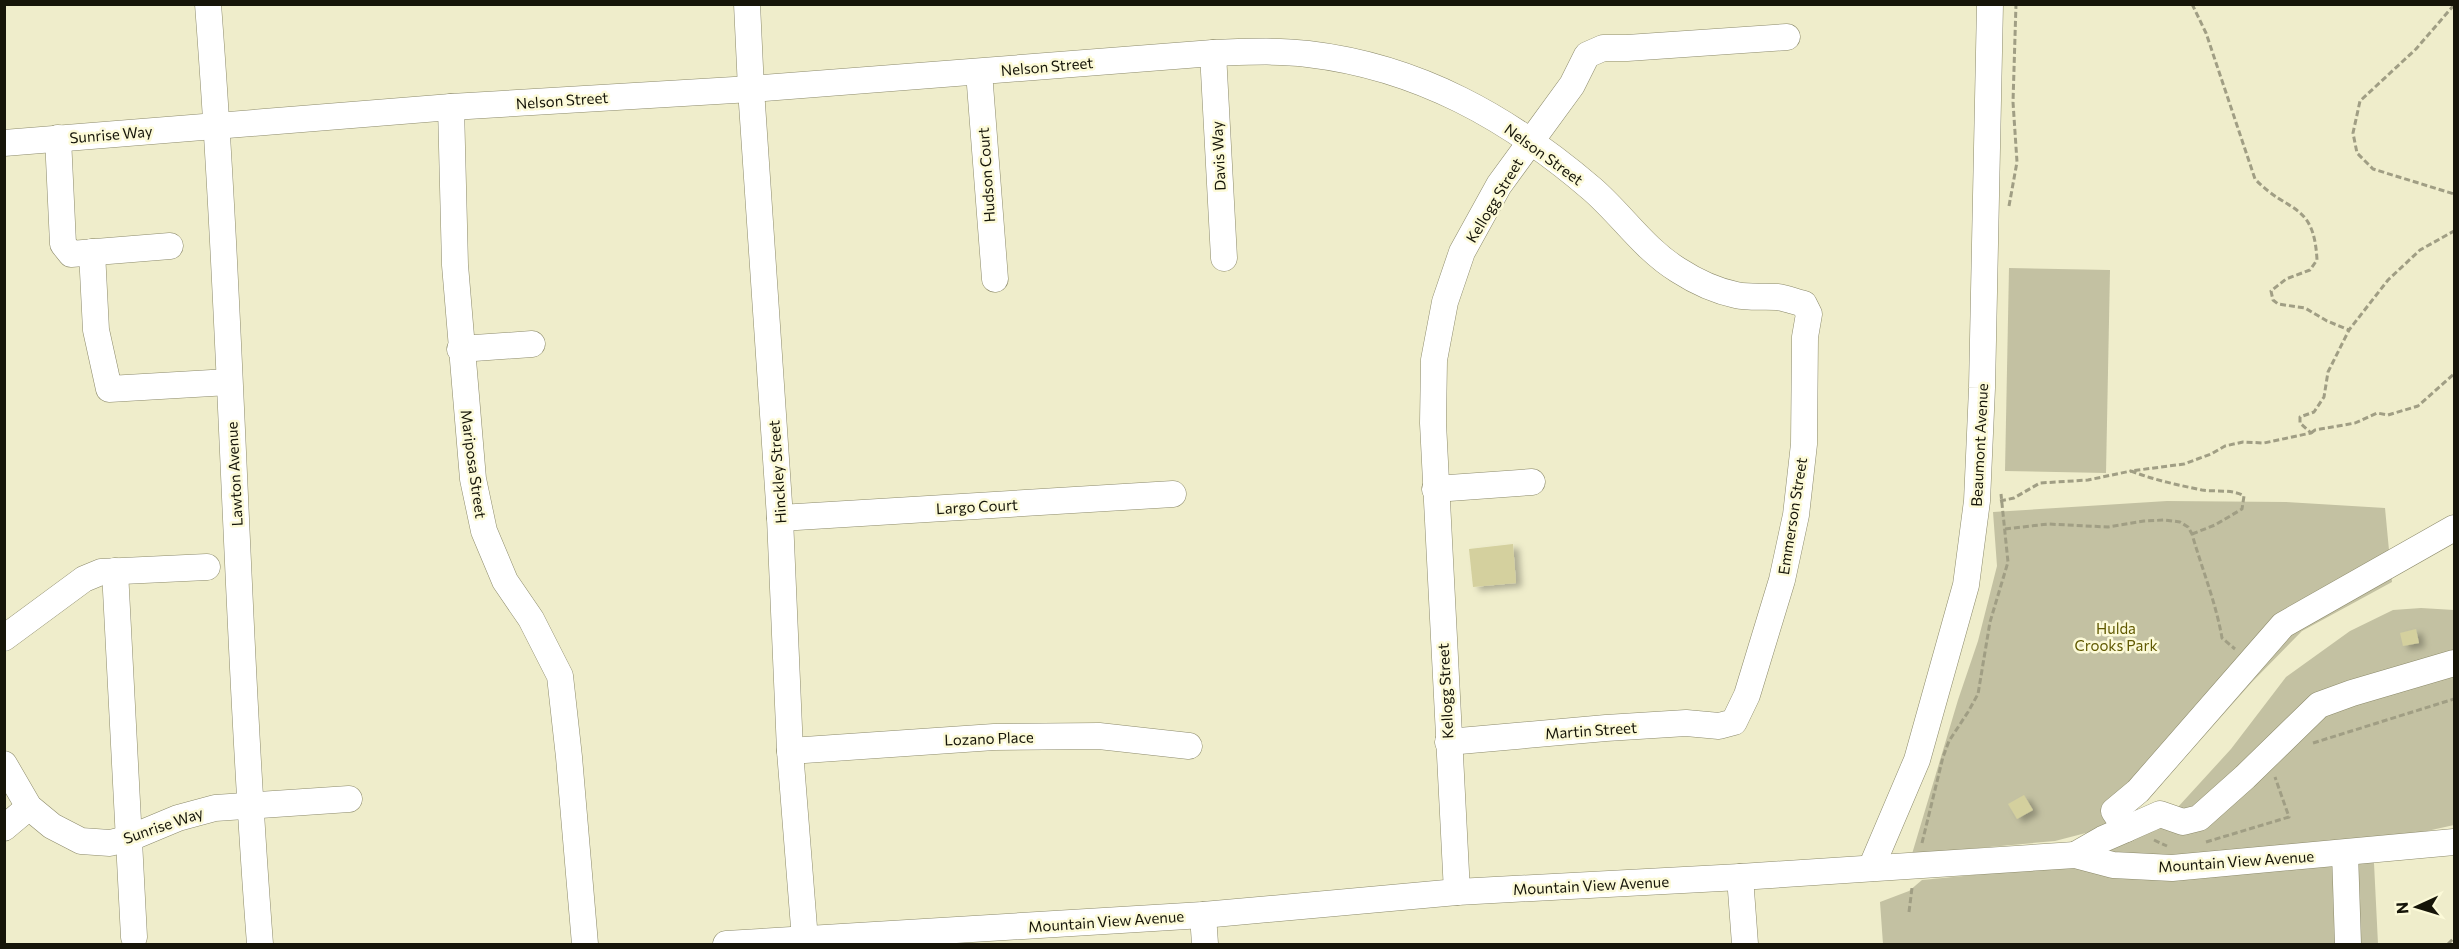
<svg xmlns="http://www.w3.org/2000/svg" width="2459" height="949" font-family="Commissioner,sans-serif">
<defs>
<filter id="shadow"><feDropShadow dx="6" dy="4" stdDeviation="3" flood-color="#0004"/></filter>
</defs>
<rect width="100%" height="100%" fill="#efedcb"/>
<g fill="#c3c1a2">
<path d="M2009,268L2110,270L2106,473L2005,471Z"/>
<path d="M2167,501L2286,502L2385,508L2392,582L2302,631L2252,682L2150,797L2109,827L2055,841L1912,854L1958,700L1978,641L1997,566L1993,512Z"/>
<path d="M2421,608L2454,610V825L2373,843L2378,944H1883L1880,902L1909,891L1922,880L2069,866L2115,845L2157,830L2231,749L2286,677L2350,631L2393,610Z"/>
</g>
<g fill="#d4d09e" filter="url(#shadow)">
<path d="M1513,544L1516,583L1473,587L1469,549Z"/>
<path d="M2416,629L2419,643L2403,646L2400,633Z"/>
<path d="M2024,795L2033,810L2017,819L2008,804Z"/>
</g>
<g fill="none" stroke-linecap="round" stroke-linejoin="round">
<defs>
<g id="minor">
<path d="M208,4C232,317 236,632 260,944"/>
<path d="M747,4L751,89L780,518L790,751L805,940"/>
<path d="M1213,53L1224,258"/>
<path d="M979,72L995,279"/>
<path d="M451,107L455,265L473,479L484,531L505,581L531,619L560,676L569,757L585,944"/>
<path d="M58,138L63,244L71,254L170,246"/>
<path d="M4,143L451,107L751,89L1213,53C1244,52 1277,50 1308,54C1419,67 1509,118 1592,189C1622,215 1644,249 1678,270C1695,281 1717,291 1736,295C1750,298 1764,296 1777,297C1786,298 1795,302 1804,304L1809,314L1805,337L1804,444L1796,515L1782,580L1747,695L1734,722L1719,726L1686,723L1606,728L1448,742"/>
<path d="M92,252L96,330L109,389L229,382"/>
<path d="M460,349L532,344"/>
<path d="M1435,489L1532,482"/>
<path d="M780,518L1173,494"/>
<path d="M115,571L134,937"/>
<path d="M4,638L84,579L101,572L207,567"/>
<path d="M790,751L994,737L1099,736L1189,746"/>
<path d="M4,764L29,807L52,826L81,841L110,843L130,838L178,818L215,808L349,799"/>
<path d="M4,828L29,807"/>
<path d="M2126,829L2160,814L2183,822L2199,818L2245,777L2319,705L2352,693L2454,663"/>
<path d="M2345,853L2348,944"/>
<path d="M2075,855L2103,839L2126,829L2114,811L2138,791L2283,625L2454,528"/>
<path d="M1871,868L1917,760L1966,585L1977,501L1982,388L1990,4"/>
<path d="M1740,877L1745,944"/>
<path d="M1457,892L1433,423L1434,360L1445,302L1462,252L1499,185L1572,85L1587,55L1603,48H1627L1787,37"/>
<path d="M1203,915L1205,944"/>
<path d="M726,944L1203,915L1457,892L1740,877L2075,855L2113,865L2172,868L2454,842"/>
</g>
</defs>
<use href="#minor" stroke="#8c8a6b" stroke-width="27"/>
<g stroke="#a09e84" stroke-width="3" stroke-dasharray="6 3" stroke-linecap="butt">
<path d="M2192,4L2206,33L2255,179C2288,214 2314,201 2317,260L2310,270L2286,279L2271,291L2273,300L2278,304L2305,308L2327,321L2349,330"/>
<path d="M2454,5L2416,49L2360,101L2353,133L2357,153L2373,169L2454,194"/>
<path d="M2009,206L2017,162L2013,102L2016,4"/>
<path d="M2311,433L2315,430L2355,423L2377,413L2388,415L2418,406L2454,374"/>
<path d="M2000,501L2014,498L2040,483L2088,480L2131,471"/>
<path d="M2005,529L2048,524L2108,527L2144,521L2165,520L2180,522L2188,527L2192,534C2202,569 2216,603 2222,638L2235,649"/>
<path d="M2192,534L2215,525L2242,509L2244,496C2233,489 2215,492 2202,490C2178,485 2154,480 2131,471L2184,464L2211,454L2225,446L2243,442L2264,443L2311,433L2300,423V417L2314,412L2324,397L2328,372L2349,330L2388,280L2420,250L2454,231"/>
<path d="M2313,743L2454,699"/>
<path d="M2154,840L2167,846"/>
<path d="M2206,842L2289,817L2275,777"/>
<path d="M1922,843L1943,757L1949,741L1968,712L1978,694L1990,622L2008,562L2001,494"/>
<path d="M1909,912L1912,888"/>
<path d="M2448,944L2454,938"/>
</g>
<use href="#minor" stroke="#fff" stroke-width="26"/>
</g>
<g text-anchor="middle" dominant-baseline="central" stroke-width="5" stroke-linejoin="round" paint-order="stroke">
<g font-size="15" fill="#161509" stroke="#fcfad8">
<text transform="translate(1047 66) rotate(-5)">Nelson Street</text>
<text transform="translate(562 100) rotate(-4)">Nelson Street</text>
<text transform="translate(111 134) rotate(-5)">Sunrise Way</text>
<text transform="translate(1544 154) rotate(36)">Nelson Street</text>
<text transform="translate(1218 156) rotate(-93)">Davis Way</text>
<text transform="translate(986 175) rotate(-94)">Hudson Court</text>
<text transform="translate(1494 200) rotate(-59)">Kellogg Street</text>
<text transform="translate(1979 445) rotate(-87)">Beaumont Avenue</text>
<text transform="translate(474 464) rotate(82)">Mariposa Street</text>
<text transform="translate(777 472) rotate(-94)">Hinckley Street</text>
<text transform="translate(234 474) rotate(-93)">Lawton Avenue</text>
<text transform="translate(977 506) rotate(-3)">Largo Court</text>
<text transform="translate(1792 516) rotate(-81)">Emmerson Street</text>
<text transform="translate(1445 691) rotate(-93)">Kellogg Street</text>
<text transform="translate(1591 730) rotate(-4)">Martin Street</text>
<text transform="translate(989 738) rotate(-2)">Lozano Place</text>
<text transform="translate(163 825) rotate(-19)">Sunrise Way</text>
<text transform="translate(2236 861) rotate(-4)">Mountain View Avenue</text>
<text transform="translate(1591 885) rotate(-3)">Mountain View Avenue</text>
<text transform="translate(1106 921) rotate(-4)">Mountain View Avenue</text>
</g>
<g font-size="15" fill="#605900" stroke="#fcfad8">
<text x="2116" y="628">Hulda<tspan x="2116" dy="17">Crooks Park</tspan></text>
</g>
</g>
<rect width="2459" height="949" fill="none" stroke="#161509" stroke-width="12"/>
<g transform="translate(2417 907) rotate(266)" stroke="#fcfad8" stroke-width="4.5" paint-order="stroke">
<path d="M0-4.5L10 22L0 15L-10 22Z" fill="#161509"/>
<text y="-9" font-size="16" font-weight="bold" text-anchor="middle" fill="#161509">N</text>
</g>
</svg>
